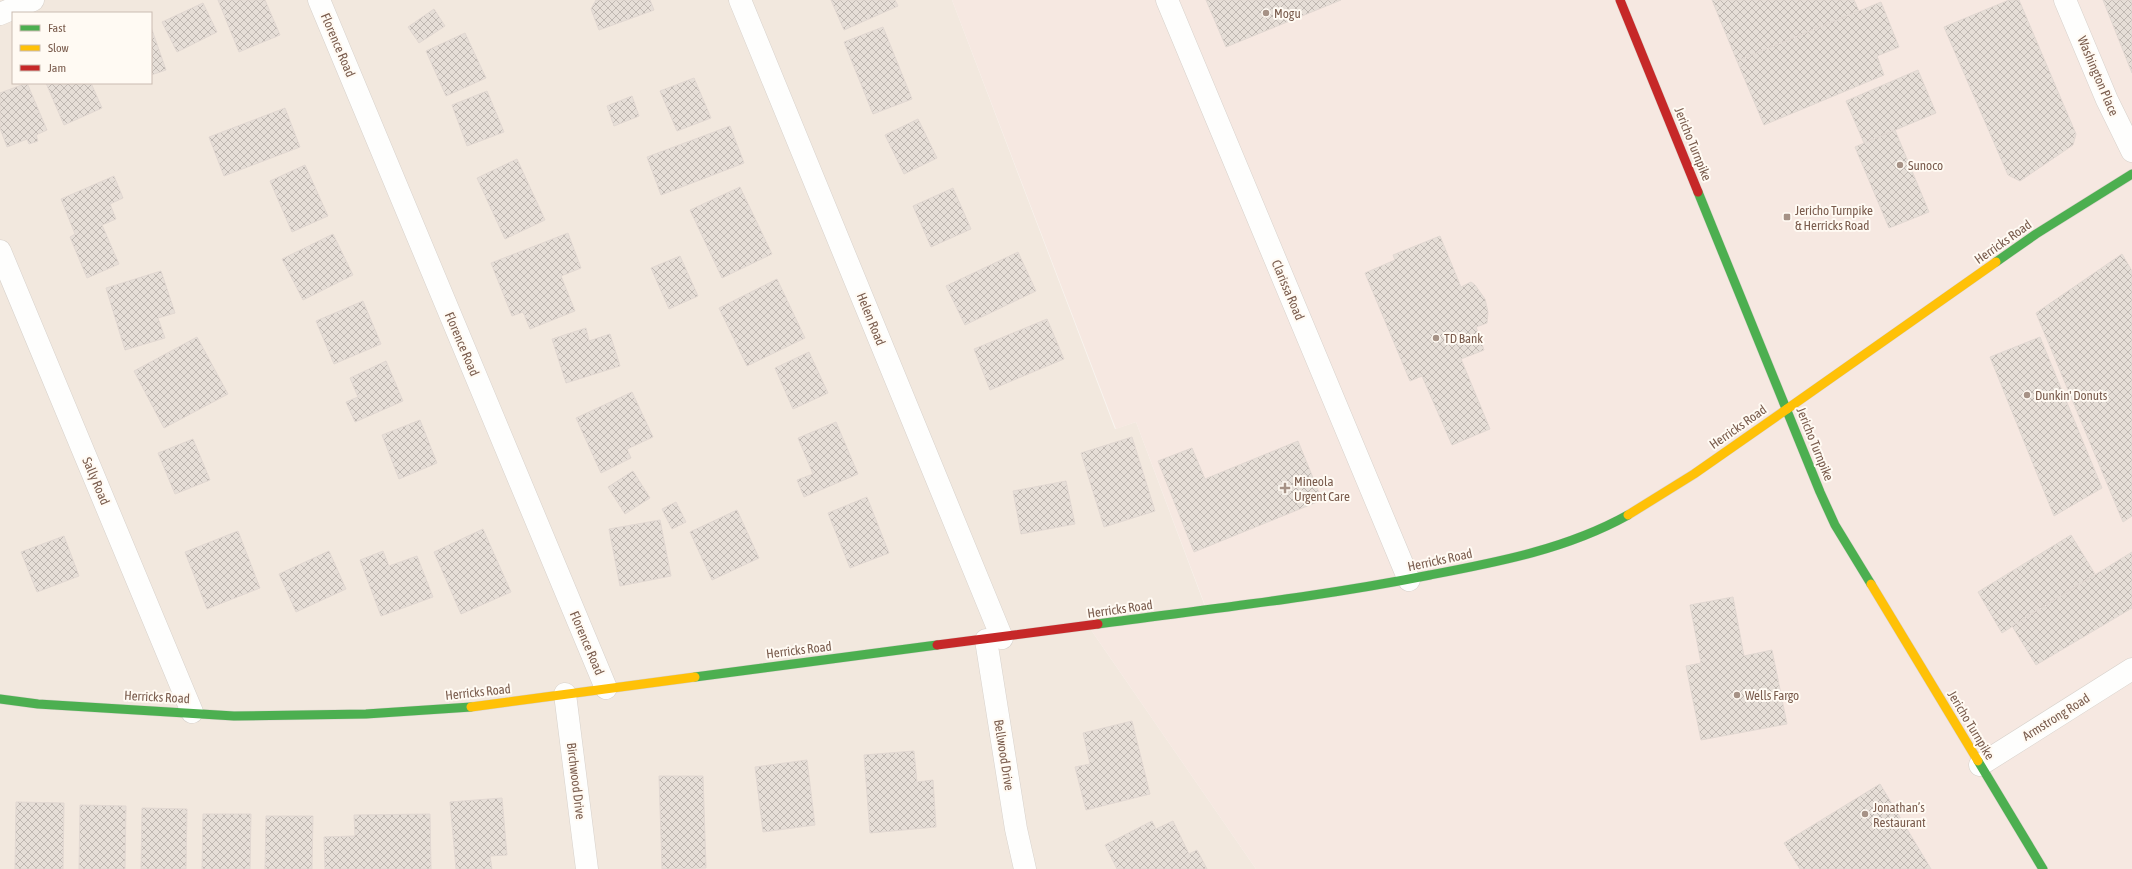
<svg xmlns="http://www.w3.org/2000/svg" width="2132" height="869" font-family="'Asap Condensed',sans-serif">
<defs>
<pattern id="building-cross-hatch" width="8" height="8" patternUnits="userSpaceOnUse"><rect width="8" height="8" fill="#e6ded7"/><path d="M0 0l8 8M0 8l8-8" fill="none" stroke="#bfb7b1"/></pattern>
</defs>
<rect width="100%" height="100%" fill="#f9f5f0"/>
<path fill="#f2e8de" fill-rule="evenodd" d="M0,0H952L1115,429L1136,422L1206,609L1089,627L1256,869H0ZM13,13H151V83H13Z"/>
<path fill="#f6e8e1" d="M952,0H2132V869H1256L1089,627L1206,608L1136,422L1116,429Z"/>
<g fill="url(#building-cross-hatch)" stroke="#e2d8d2">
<path d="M218,0H265L280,35L239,52Z"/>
<path d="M596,0H650L654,10L599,30L591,9Z"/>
<path d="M831,0H895L898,6L844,30Z"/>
<path d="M1206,0H1341L1226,47Z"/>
<path d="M1712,0H1854L1859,11L1737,61Z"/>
<path d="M2009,0H2019L2076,134L2073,145L2020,181L2008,175L1944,27Z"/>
<path d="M2103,0H2132V73Z"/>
<path d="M1881,2L1899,47L1877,56L1884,75L1764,125L1737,61Z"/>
<path d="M203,3L217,32L177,52L162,22Z"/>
<path d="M434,9L445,26L419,43L408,27Z"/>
<path d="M151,27L166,70L151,75Z"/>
<path d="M883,27L912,99L873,114L844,42Z"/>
<path d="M465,33L486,78L446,96L426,51Z"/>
<path d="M1918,70L1936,113L1864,143L1846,101Z"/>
<path d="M694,78L711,118L677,131L660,91Z"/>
<path d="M27,83L47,130L36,135L38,141L29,144L27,139L7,147L0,128V93Z"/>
<path d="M46,83H91L102,108L64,125Z"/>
<path d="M487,91L504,132L467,146L452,105Z"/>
<path d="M632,96L639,116L614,126L607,106Z"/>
<path d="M285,108L300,147L224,176L209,137Z"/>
<path d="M918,119L937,158L904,174L885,135Z"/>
<path d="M730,126L744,163L661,195L647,157Z"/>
<path d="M1895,130L1929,212L1889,228L1855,147Z"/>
<path d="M517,159L545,220L505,239L477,178Z"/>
<path d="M305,165L328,216L292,232L270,181Z"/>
<path d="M114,176L123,198L110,204L116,219L102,225L119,264L87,278L70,237L75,234L61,199Z"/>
<path d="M740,187L772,254L722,278L690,210Z"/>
<path d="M953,188L971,229L931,247L913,206Z"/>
<path d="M568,233L581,268L561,276L575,311L530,329L523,312L512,316L491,263Z"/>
<path d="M333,234L353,275L303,300L282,259Z"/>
<path d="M1440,236L1461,287L1471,282L1475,285L1485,299L1488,312L1487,323L1476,327L1484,350L1461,359L1490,429L1452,445L1422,376L1410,381L1365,273L1395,260L1393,255Z"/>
<path d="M1018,252L1036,291L965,325L946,286Z"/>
<path d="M2122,254L2132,271V516L2123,522L2036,313Z"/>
<path d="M680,256L698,296L669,309L651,268Z"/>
<path d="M161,271L175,313L158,318L165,338L125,350L106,288Z"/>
<path d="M777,279L805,338L747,366L719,308Z"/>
<path d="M363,301L381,344L334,364L316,321Z"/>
<path d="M1047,319L1064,359L990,390L974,349Z"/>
<path d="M586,328L589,341L610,334L620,366L566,383L552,339Z"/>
<path d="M197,337L228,394L164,428L134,371Z"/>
<path d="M2040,337L2102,488L2054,516L1990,357Z"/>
<path d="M809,352L828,393L793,409L775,368Z"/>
<path d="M386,361L403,401L355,422L346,402L358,397L350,378Z"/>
<path d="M632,392L653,437L627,449L631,458L601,473L576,418Z"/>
<path d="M420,420L437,463L399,479L382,435Z"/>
<path d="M836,422L858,474L804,497L797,480L813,474L798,438Z"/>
<path d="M1132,437L1155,511L1104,527L1081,453Z"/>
<path d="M193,439L210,480L175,494L158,453Z"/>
<path d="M1298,441L1322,500L1194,552L1158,461L1192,448L1205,479Z"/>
<path d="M633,471L650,498L625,514L608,487Z"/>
<path d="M1066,481L1075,524L1021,534L1013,491Z"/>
<path d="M867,497L889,553L850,568L828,513Z"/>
<path d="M676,502L686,522L672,529L662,509Z"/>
<path d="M737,510L759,558L712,580L690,532Z"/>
<path d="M660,520L671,576L620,586L609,529Z"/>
<path d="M483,529L511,592L461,614L434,552Z"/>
<path d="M238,531L260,588L207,609L185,552Z"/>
<path d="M2071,535L2095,574L2002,633L1978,592Z"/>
<path d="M64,536L79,576L37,592L21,552Z"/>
<path d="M329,551L346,589L296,612L279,574Z"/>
<path d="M383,551L389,566L417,556L433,597L381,616L360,560Z"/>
<path d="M2132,552V608L2036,665L2012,626Z"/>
<path d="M1733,597L1744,656L1772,650L1787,724L1701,740L1686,666L1701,663L1690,605Z"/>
<path d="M1132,721L1150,794L1086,810L1075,767L1090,764L1083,733Z"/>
<path d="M914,751L917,782L933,780L936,827L870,833L864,755Z"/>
<path d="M807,760L815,825L763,832L755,767Z"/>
<path d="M659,776H703L706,868L662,869Z"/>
<path d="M1880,784L1931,869H1800L1784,843Z"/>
<path d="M502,798L507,855L490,856L492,869H456L450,802Z"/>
<path d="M16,802L64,803L63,869H15Z"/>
<path d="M80,805L126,806L125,869H79Z"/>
<path d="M142,808L187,809L186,869H141Z"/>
<path d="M203,814H251L250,869H202Z"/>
<path d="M430,814L431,869H325L324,837L355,836L354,815Z"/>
<path d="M266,816H313L312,869H265Z"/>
<path d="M1152,821L1156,829L1173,821L1189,854L1197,850L1207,869H1117L1105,845Z"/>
</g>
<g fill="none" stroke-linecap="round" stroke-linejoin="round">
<defs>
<g id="street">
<path d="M319,0L606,688"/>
<path d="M740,0L1002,638"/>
<path d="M1167,0L1409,580"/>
<path d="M2065,0L2107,100L2132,151"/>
<path d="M0,14L33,0"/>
<path d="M0,251L192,712"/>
<path d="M986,640L1016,829L1025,869"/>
<path d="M565,694L587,869"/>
<path d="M1980,765L2132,669"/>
</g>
<g id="fast">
<path d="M1698,192L1820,492L1835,525L1871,584"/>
<path d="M1996,262L2036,234L2132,174"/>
<path d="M1098,624C1209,609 1320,597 1430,575C1498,562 1567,549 1628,515"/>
<path d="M695,677L937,645"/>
<path d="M0,699L38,704L234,716L366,714L471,707"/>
<path d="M1978,761L2043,869"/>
</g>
<g id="slow">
<path d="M1787,409L1996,262"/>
<path d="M1628,515L1694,474L1787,409"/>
<path d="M1871,584L1978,761"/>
<path d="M471,707L695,677"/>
</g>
<g id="jam">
<path d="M1620,0L1698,192"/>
<path d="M937,645L1098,624"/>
</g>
</defs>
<use href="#street" stroke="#d7d1cb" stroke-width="23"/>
<use href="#fast" stroke="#d9d2cb" stroke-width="10"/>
<use href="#slow" stroke="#d9d2cb" stroke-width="10"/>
<use href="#jam" stroke="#d9d2cb" stroke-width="10"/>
<use href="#street" stroke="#fefefd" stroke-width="22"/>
<use href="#fast" stroke="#4caf50" stroke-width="9"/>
<use href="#slow" stroke="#ffc107" stroke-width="9"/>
<use href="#jam" stroke="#c62828" stroke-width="9"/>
</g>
<g fill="#a69286" stroke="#fffaf3" stroke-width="1.5">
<circle cx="1266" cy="13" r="4"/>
<circle cx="1900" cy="165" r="4"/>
<rect x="1783" y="213" width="8" height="8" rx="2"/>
<circle cx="1436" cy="338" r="4"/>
<circle cx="2027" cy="395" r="4"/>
<path d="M1283 482h4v4h4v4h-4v4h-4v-4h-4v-4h4z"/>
<circle cx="1737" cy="695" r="4"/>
<circle cx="1865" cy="814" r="4"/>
</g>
<g text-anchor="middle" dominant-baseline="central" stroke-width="4" stroke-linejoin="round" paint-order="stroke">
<g font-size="13" fill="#7a5c4d" stroke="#fffaf3" text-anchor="start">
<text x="1274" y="13">Mogu</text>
<text x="1908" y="165">Sunoco</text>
<text x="1795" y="210">Jericho Turnpike<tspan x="1795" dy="15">&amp; Herricks Road</tspan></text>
<text x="1444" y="338">TD Bank</text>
<text x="2035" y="395">Dunkin' Donuts</text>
<text x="1294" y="481">Mineola<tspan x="1294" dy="15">Urgent Care</tspan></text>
<text x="1745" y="695">Wells Fargo</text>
<text x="1873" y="807">Jonathan’s<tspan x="1873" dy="15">Restaurant</tspan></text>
</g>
<g font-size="13" fill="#7a5c4d" stroke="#fffaf3">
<text transform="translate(338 45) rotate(67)">Florence Road</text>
<text transform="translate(2098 76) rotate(67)">Washington Place</text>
<text transform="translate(1693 144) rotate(68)">Jericho Turnpike</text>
<text transform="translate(2003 242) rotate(-35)">Herricks Road</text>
<text transform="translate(1288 290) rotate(67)">Clarissa Road</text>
<text transform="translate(871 319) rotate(68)">Helen Road</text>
<text transform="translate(462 344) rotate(67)">Florence Road</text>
<text transform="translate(1738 427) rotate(-35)">Herricks Road</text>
<text transform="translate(1815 444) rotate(68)">Jericho Turnpike</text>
<text transform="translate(96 481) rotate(67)">Sally Road</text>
<text transform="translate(1440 560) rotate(-12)">Herricks Road</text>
<text transform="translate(1120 609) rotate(-8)">Herricks Road</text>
<text transform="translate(587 643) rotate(67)">Florence Road</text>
<text transform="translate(799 650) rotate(-7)">Herricks Road</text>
<text transform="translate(478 692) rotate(-6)">Herricks Road</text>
<text transform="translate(157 697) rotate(3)">Herricks Road</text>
<text transform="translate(2056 717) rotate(-32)">Armstrong Road</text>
<text transform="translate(1971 725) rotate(59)">Jericho Turnpike</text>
<text transform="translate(1004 755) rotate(81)">Bellwood Drive</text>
<text transform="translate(576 781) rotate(83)">Birchwood Drive</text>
</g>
</g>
<rect x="12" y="12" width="140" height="72" fill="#fffaf3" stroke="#cabbb1"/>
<rect x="20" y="25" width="20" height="6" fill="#4caf50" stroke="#cabbb1"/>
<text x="48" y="32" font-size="12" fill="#7a5c4d">Fast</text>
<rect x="20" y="45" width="20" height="6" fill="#ffc107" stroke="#cabbb1"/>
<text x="48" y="52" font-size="12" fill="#7a5c4d">Slow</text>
<rect x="20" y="65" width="20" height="6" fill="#c62828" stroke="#cabbb1"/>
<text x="48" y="72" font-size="12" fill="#7a5c4d">Jam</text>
</svg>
